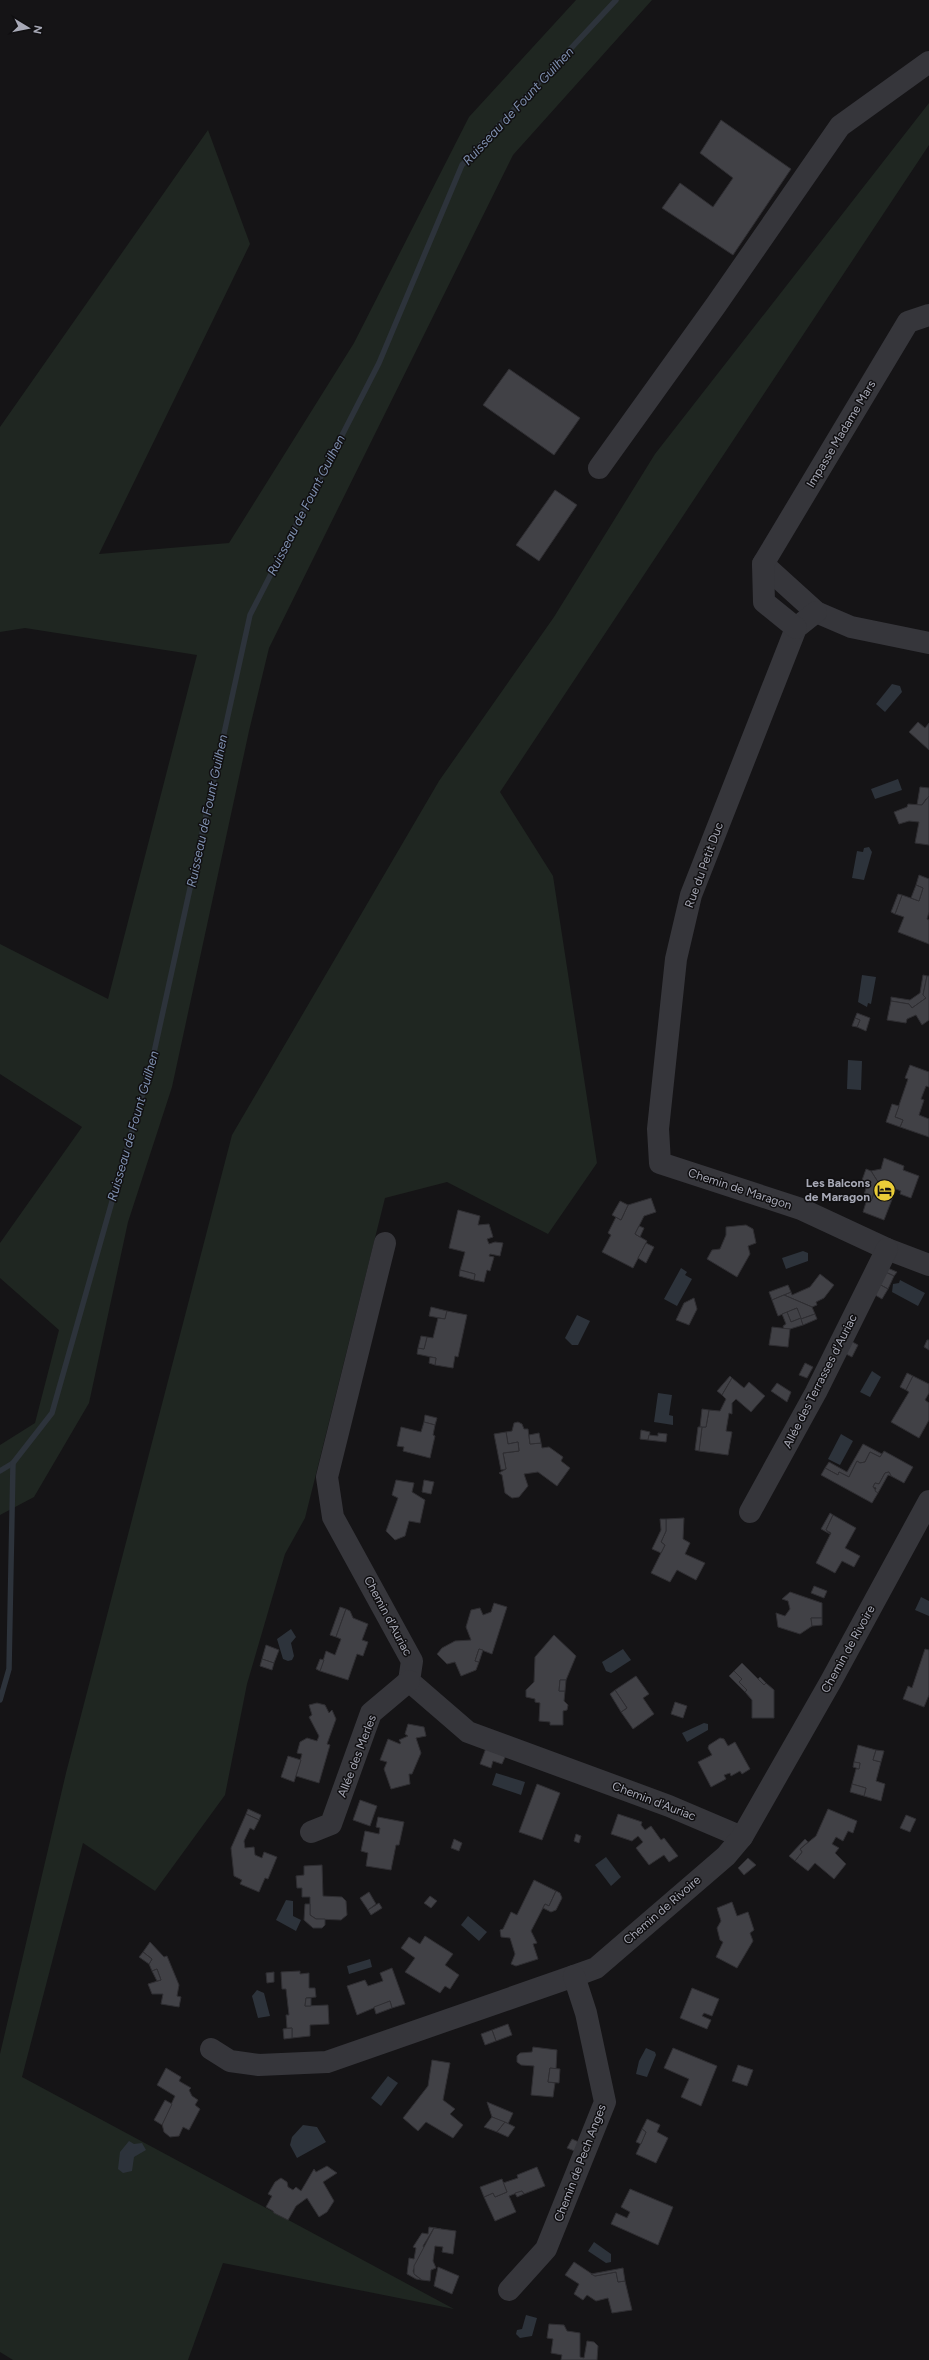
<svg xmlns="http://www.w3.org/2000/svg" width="929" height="2360" font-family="Figtree,sans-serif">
<rect width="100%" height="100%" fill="#151416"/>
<g fill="#1f2621">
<path d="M576,0H652L513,155L269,648L249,731L172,1087L128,1222L89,1403L34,1497L0,1515V1445L35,1423L59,1330L0,1278V1243L82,1127L0,1074V944L108,999L197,655L25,628L0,632V427L208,130L250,244L99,554L229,543L354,343L469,117Z"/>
<path d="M929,103V145L500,792L553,876L597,1163L548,1234L447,1182L385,1198L305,1518L285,1554L247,1684L225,1795L155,1891L83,1843L22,2077L454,2309L223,2263L188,2360H13L0,2352V2054L66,1773L232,1135L439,781L554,617L655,454Z"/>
</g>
<g fill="#2d333b">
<path d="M892,684L900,686L902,692L885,712L876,704Z"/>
<path d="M898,779L902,790L875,799L871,789Z"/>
<path d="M869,847L872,852L864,880L852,878L857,851L863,852L864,848Z"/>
<path d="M862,975L876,977L871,1004L868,1003L867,1007L858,1002Z"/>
<path d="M848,1060L862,1061L861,1090L847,1089Z"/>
<path d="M803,1251L808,1253V1261L786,1269L782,1258Z"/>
<path d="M681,1268L687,1272L685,1275L692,1279L677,1306L664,1299Z"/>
<path d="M900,1280L925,1293L918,1306L892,1292L893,1284L899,1283Z"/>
<path d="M577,1315L590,1321L578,1345H572L565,1338Z"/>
<path d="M872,1371L881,1377L870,1397L860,1392Z"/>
<path d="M658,1393L672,1395L669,1415L673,1416V1425L654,1422Z"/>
<path d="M841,1434L853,1441L840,1465L828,1459Z"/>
<path d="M921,1597L929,1601V1616L915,1610Z"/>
<path d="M291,1629L296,1637L291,1643L294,1656L292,1660L288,1661L283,1659L277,1639Z"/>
<path d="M623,1649L631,1660L611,1673L606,1671L602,1662Z"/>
<path d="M704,1723L708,1724V1730L687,1742L682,1733Z"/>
<path d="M496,1773L525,1782L521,1795L492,1785Z"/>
<path d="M606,1857L621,1877L611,1886L595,1865Z"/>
<path d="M286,1900L293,1901V1916L301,1920L296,1931L276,1920Z"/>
<path d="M468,1916L487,1932L479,1941L461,1925Z"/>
<path d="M370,1959L372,1967L349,1974L347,1966Z"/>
<path d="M257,1990L264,1993L270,2016L258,2018L252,1996Z"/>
<path d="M646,2048L655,2052L656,2055L647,2077L636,2074L639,2061Z"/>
<path d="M388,2076L398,2083L381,2106L371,2098Z"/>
<path d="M303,2125L317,2127L326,2142L297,2158L290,2145L292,2137Z"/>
<path d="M129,2141L134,2144L142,2143L146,2150L134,2157L132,2171L123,2173L118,2169L120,2152Z"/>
<path d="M594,2242L611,2254V2262L606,2263L588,2251Z"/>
<path d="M526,2315L537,2318L532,2336L520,2338L516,2334L517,2330L522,2329Z"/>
</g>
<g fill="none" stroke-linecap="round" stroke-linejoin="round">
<g stroke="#2d333b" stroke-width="5.5">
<path d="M0,1471L13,1463"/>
<path d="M0,1700L9,1669L13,1463L52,1413L153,1057L250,615L379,363L462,165L616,0"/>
</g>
</g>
<g fill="#414146" stroke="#2f2e32">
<path d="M721,120L791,169L733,255L662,208L680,183L713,207L733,178L700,153Z"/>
<path d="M509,369L580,418L554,455L483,405Z"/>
<path d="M555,490L577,505L539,561L516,545Z"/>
<path d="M918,722L925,728L929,723V750L909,732Z"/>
<path d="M920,787L929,788V799H926L922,805H917Z"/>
<path d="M929,796V845L915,843L919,822L909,821L899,824L894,812L907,807L908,804L922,805Z"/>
<path d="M919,875L929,879V912L927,919L929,920V944L898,932L904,917L895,914L902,895L919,901L923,888L916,885Z"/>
<path d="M916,885L923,888L919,901L911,898Z"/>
<path d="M898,894L902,895L895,914L891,912Z"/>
<path d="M923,975L927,976L923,995L926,998L912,1008L909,1004L891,1001V997L910,1000L920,993Z"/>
<path d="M927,976H929V1020L922,1025L916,1015L907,1019L906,1023L887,1020L891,1001L909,1004L912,1008L926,998L923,995Z"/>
<path d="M857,1013L870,1018L866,1031L857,1027L860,1020L855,1018Z"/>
<path d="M855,1018L860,1020L857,1027L852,1026Z"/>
<path d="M910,1065L929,1072V1087L926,1086L921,1099L924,1100L919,1115L929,1119V1137L900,1127L903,1120L895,1117L908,1079L905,1078Z"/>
<path d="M892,1104L899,1106L895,1117L903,1120L900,1127L886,1122Z"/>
<path d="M884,1158L904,1166L903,1170L919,1176L911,1198L900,1194L901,1191L896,1189L884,1220L863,1212L867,1199L871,1201L878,1182L871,1171L881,1169Z"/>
<path d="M866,1169L871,1171L878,1182L871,1201L863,1198L867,1185L861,1183Z"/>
<path d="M651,1198L656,1212L644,1216L635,1234L647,1241L633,1268L602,1252L611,1235L608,1233L616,1217L621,1220L628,1205Z"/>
<path d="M620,1201L628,1205L621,1220L612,1215Z"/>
<path d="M458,1210L480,1216L478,1225L489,1224L493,1237L487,1239L489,1244L495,1242L503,1243L500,1256L490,1254L489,1256L494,1257L490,1271L487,1270L484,1282L474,1280L475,1274L460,1270L465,1252L449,1248Z"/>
<path d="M746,1225L753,1229L756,1243L748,1246L750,1254L737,1277L707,1259L712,1250L720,1249L726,1235V1227Z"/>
<path d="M639,1226L644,1228L640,1237L635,1234Z"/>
<path d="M646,1243L654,1247L646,1263L638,1258Z"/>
<path d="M883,1266L897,1272L894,1276L881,1270Z"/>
<path d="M460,1270L475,1274L474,1280L459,1276Z"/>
<path d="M881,1270L894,1276L888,1289L875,1282Z"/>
<path d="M820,1274L834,1285L824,1298L816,1302L817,1305L812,1307L784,1295L791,1292L792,1295L810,1287Z"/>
<path d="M875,1282L888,1289L882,1299L870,1292Z"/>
<path d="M788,1285L791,1292L772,1300L769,1292Z"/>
<path d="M784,1295L812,1307L815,1314L801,1319L797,1308L778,1316L772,1300Z"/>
<path d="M694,1298L697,1309L689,1325L676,1320L684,1303Z"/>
<path d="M431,1307L447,1311L445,1319L429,1316Z"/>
<path d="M797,1308L801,1318L791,1322L787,1312Z"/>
<path d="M447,1311L467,1315L458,1357L455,1356L453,1368L435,1365L436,1358L417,1354L418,1348L424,1349L427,1337L433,1338L438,1318L445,1319Z"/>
<path d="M787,1312L791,1322L801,1318L803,1325L790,1329H784L783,1326L786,1324L782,1314Z"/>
<path d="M815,1314L817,1319L803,1325L801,1319Z"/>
<path d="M772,1327L790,1329L788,1347L769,1345Z"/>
<path d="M421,1336L427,1337L424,1349L418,1348Z"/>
<path d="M847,1339L858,1345L852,1357L842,1352Z"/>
<path d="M927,1340H929V1350L924,1347Z"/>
<path d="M430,1357L436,1358L435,1365L429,1363Z"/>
<path d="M805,1363L813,1367L807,1378L799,1375Z"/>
<path d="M907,1373L913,1376L906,1390L900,1387Z"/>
<path d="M730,1376L732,1378L722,1395L717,1391Z"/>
<path d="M913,1376L929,1384V1393L925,1400L929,1403V1420L919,1438L891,1422L909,1392L906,1390Z"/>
<path d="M732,1378L744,1388L749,1382L765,1396L751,1412L736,1399L732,1403V1414L729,1413L726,1431L732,1432L728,1455L699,1451L702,1427H706L709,1410L720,1411L726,1399L722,1395Z"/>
<path d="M777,1383L791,1392L787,1402L771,1391Z"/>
<path d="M702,1409L709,1410L706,1427H700Z"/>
<path d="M425,1415L437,1418L435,1425L424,1422Z"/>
<path d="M424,1422L435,1425L433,1435L435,1436L430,1458L403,1451L404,1447L397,1446L401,1427L421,1432Z"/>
<path d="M518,1422L522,1424L524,1429H528L530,1444L541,1443L542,1448L549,1447L563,1457L561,1461L570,1468L557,1486L538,1472L524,1474L528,1486L519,1497L512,1498L505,1493L502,1475L499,1473L506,1469L503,1453L519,1451L518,1442L508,1444L506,1432L512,1431L514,1423Z"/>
<path d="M698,1427H702L699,1451L695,1450Z"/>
<path d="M641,1430L650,1432L648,1440L640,1439Z"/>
<path d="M506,1432L508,1444L518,1442L519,1451L503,1453L506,1469L501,1470L494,1434Z"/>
<path d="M539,1433L541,1443L530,1444L529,1435Z"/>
<path d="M658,1433L667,1434L666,1442L648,1440L649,1435L658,1436Z"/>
<path d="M863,1444L882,1454L880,1457L870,1452L865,1462L860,1463L857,1461L849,1477L839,1472L838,1475L825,1468L829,1462L847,1472Z"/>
<path d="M884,1451L913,1467L904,1483L891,1476L889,1472L885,1473L879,1484L875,1483L873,1487L878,1493L872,1503L821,1475L825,1468L838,1475L839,1472L849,1477L857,1461L860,1463L865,1462L870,1452L880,1457Z"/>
<path d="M889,1472L891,1476L888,1475L878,1493L875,1491L876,1488L873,1487L875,1483L879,1484L885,1473Z"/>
<path d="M396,1480L414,1483L412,1492L425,1500L420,1523L409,1521L405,1536L395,1540L386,1531L398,1498L392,1495Z"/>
<path d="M424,1480L434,1482L431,1494L422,1492Z"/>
<path d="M830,1513L833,1515L826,1530L830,1534L821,1529Z"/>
<path d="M833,1515L856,1528L845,1548L860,1556L854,1567L842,1561L835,1573L816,1563L831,1533L826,1530Z"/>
<path d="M684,1518L683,1539L690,1543L685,1554L705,1563L696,1580L677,1570L670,1582L651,1573L665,1545L661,1542L666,1531V1519Z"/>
<path d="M660,1519H666V1531L661,1542L665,1545L661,1553L652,1549L661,1530Z"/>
<path d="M814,1586L827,1591L824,1598L811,1593Z"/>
<path d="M790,1592L822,1603V1618H811L812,1626L800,1634L778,1627L776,1613L785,1616L790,1609L788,1601L782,1599Z"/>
<path d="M494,1603L507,1607L492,1654L479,1649L475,1661L479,1662L476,1670L461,1676L455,1662L447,1664L437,1654L442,1648L455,1641L471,1640L466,1627L471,1610L480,1608L483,1615L491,1612Z"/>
<path d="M340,1607L346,1609L336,1637L330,1635Z"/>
<path d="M346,1609L350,1611L353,1618L368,1624L362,1640L368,1642L363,1656L357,1654L348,1680L320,1671L326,1651L335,1655L341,1639L336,1637Z"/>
<path d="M811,1618H822V1625L812,1626Z"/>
<path d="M554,1635L576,1656L566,1680H560L559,1691H565L564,1701L568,1705L567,1710L563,1711V1725H550V1722L539,1721L540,1703L535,1702V1699L526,1697V1690L534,1682L535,1657Z"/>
<path d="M266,1645L279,1650L274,1663L262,1659Z"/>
<path d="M479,1649L483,1650L479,1662L475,1661Z"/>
<path d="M925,1649L929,1650V1695L924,1707L903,1699L908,1686L912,1688Z"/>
<path d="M262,1659L274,1663L272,1670L260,1666Z"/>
<path d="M320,1659L324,1660L320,1671L316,1669Z"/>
<path d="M742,1663L764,1685L766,1683L774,1690V1718H752V1700L745,1692L747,1690L739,1682L742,1679L734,1671Z"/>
<path d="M734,1671L742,1679L739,1682L747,1690L745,1692L729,1676Z"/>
<path d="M636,1676L649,1694L643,1698L654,1714L633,1729L621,1712L627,1708L615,1690Z"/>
<path d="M760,1677L766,1683L764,1685L758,1679Z"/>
<path d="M560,1680H566L565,1691H559Z"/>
<path d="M615,1690L627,1708L621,1712L610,1694Z"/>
<path d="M675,1702L687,1706L683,1718L671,1714Z"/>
<path d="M317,1703L325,1705L329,1713L332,1710L336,1719L327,1744L330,1745L319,1783L296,1776L302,1754L297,1753L300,1742L307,1738L317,1741L319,1736L309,1717L312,1715L309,1705Z"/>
<path d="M408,1724L424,1727L426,1736L416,1738L421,1753L412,1774H409L410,1784L391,1789L384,1769L387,1762L380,1760L388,1739L400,1744L401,1743L399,1740L408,1736L405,1734Z"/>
<path d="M720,1738L724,1739L728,1746L735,1742L750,1769L742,1774L740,1771L731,1776L730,1773L724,1775L726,1779L711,1787L698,1762L712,1755L708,1748L709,1745Z"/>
<path d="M858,1745L876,1750L873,1760L881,1762L876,1781L885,1784L881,1801L864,1796L866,1788L852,1784L856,1769H859L860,1763L854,1762Z"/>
<path d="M486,1748L506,1755L502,1764L493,1761L491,1768L480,1764Z"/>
<path d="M876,1750L884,1751L881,1762L873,1760Z"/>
<path d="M288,1756L301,1760L294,1782L281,1777Z"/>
<path d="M854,1762L860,1763L859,1769L853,1767Z"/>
<path d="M537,1784L560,1793L542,1840L519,1832Z"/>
<path d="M852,1784L866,1788L864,1796L850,1792Z"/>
<path d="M360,1800L377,1806L370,1826L353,1820Z"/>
<path d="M248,1809L261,1815L259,1820L246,1814Z"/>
<path d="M828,1809L857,1821L853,1833L848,1831L843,1841L836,1837L832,1844L839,1848L835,1853L846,1864L834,1879L815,1863L808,1871L795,1861L802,1852L800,1849L816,1836Z"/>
<path d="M246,1814L259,1820L254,1830L250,1828L244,1841L245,1848L254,1847L255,1855L262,1858L264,1852L277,1857L268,1879L265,1878L259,1892L240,1884L242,1880L234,1876L231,1848Z"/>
<path d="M618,1814L642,1822L641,1825L645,1830L651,1826L661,1840L664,1838L678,1856L669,1862L664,1855L649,1865L636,1848L643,1842L638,1836L632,1841L611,1834Z"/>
<path d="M906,1815L916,1819L910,1832L900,1828Z"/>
<path d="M378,1817L404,1822L399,1845H396L391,1870L366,1866L368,1853L361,1851L365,1831L379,1834L380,1828L376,1827Z"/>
<path d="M576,1834L581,1836L579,1843L574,1841Z"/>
<path d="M454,1839L462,1843L459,1851L451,1848Z"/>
<path d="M805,1839L808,1842L800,1849L802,1852L795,1861L789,1856Z"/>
<path d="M748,1858L756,1865L744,1875L738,1868Z"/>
<path d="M322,1865L323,1896L342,1897L346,1901L347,1915L341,1920L316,1919L310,1915V1897H302V1888H297L296,1876L304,1875V1866Z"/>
<path d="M534,1880L556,1891L549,1906L545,1904L531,1931L537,1943L533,1944L538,1959L516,1966L511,1964L515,1954L510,1938L501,1937L500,1930L503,1929L511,1912L517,1915Z"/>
<path d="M556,1891L560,1893L562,1898L556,1910L551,1912L543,1908L545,1904L549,1906Z"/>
<path d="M369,1892L376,1904L368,1910L360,1898Z"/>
<path d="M430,1896L437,1901L431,1908L424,1903Z"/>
<path d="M732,1902L737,1916L748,1912L754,1930L750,1933L753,1941L737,1968L716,1957L723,1942L720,1940L717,1928L721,1921L717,1908Z"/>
<path d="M379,1903L382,1908L371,1915L368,1910Z"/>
<path d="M305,1904H310V1915L316,1919H325V1925L322,1928H313L304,1920Z"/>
<path d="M425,1936L453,1954L445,1965L459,1975L450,1989L445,1986L440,1993L405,1972L415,1958L401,1948L409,1937L420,1944Z"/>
<path d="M150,1942L164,1957L167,1956L179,1985L177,1996L181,1997L179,2007L161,2004L163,1994H152L148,1984L161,1980L157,1969L152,1971L149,1964L152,1959L143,1952Z"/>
<path d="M143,1952L152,1959L149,1964L139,1957Z"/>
<path d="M392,1968L405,2004L392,2008L390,2001L357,2015L347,1986L365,1980L368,1986L383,1981L380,1973Z"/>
<path d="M157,1969L161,1980L157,1981L152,1971Z"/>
<path d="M300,1971V1974L309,1973V1988H315L316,1997L306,1998L305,2006L328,2005L329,2024L310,2025V2036L292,2038V2028H287L286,2015H289L286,1989H282L281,1972Z"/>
<path d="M274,1972V1982L267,1983L266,1973Z"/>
<path d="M692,1988L719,1999L712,2016L704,2013L702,2016L711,2020L707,2029L680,2018Z"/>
<path d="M306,1998H311V2006H305Z"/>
<path d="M390,2001L392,2008L376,2014L374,2007Z"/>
<path d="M508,2024L512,2035L496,2041L492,2030Z"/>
<path d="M292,2028V2038L284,2039L283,2029Z"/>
<path d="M492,2030L496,2041L485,2045L481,2034Z"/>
<path d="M533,2047L557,2050L556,2069L550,2068L548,2082L555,2083L553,2097L531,2095L534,2066L521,2065L517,2062V2056L520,2053L532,2052Z"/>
<path d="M673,2048L717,2066L701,2106L681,2097L689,2079L664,2068Z"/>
<path d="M432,2060L450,2063L443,2100L455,2109L450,2114L463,2125L453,2138L426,2122L418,2131L403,2118L428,2086Z"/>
<path d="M738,2065L753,2070L747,2086L732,2081Z"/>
<path d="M166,2068L181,2077L179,2081L191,2088L189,2090L192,2096L198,2100L195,2105L200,2109L189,2130L183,2127L179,2136L170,2137L164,2132L162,2124L175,2096L157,2085Z"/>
<path d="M550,2068L560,2069L559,2083L548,2082Z"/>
<path d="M165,2100L172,2104L162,2125L154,2120Z"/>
<path d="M487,2102L513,2113L508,2124L492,2117Z"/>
<path d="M492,2117L505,2122L497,2132L484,2127Z"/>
<path d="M647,2119L660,2125L657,2132L668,2138L656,2163L636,2154L646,2132L642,2129Z"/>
<path d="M505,2122L515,2127L508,2137L497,2132Z"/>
<path d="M642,2129L646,2132L641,2144L636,2142Z"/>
<path d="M572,2139L581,2143L577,2152L567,2148Z"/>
<path d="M327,2166L337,2173L323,2182L334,2201L327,2212L319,2217L307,2198L296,2206L288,2220L274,2213L273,2211L266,2207L272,2196L268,2194L275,2182L281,2178L287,2182L288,2187L293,2190L296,2187L301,2191L314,2169L316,2172Z"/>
<path d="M537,2167L545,2186L524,2194L522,2191L509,2196L516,2212L495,2221L484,2197L493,2193L495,2197L507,2192L503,2183L518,2178L517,2175Z"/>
<path d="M502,2179L507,2192L495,2197L493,2193L484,2197L480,2187Z"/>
<path d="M630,2189L673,2207L658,2245L611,2224L616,2213L627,2218L630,2212L621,2207Z"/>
<path d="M522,2191L524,2194L517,2197L515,2193Z"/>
<path d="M429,2227L441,2229L434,2228L423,2246L424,2248L413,2271L415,2275L422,2280L416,2279L407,2274L409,2258L414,2259L416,2248L413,2247L422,2233L428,2234Z"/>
<path d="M434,2228L456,2231L453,2254L442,2252L443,2247L435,2246L433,2261L436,2268L431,2270L430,2281L422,2280L414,2274V2266Z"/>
<path d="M574,2262L595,2276L616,2272L618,2282L625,2281L632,2310L612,2313L608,2298L596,2301L587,2295L583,2300L574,2294L579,2284L565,2275Z"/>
<path d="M438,2267L459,2276L452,2294L434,2286Z"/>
<path d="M623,2268L625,2281L618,2282L616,2272L595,2276L591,2274Z"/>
<path d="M549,2324L564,2325L567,2331L580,2333V2357L584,2358L587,2341L594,2342L598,2346L597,2360H561L562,2355L551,2353L553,2339L547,2338Z"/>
</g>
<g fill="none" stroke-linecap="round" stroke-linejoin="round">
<g stroke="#36363b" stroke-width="22">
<path d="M599,468L716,305L840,126L929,62"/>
<path d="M763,564L816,612L851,627L929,643"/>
<path d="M816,612L796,628L691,895L676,959L658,1129L660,1163L801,1209L887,1249L929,1265"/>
<path d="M796,628L764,602L763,564L908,322L929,315"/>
<path d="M385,1243L327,1477L333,1517L412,1661L409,1681L468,1732L669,1806L742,1837"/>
<path d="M750,1512L816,1392L887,1249"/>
<path d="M311,1832L331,1824L371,1713L409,1681"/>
<path d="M211,2049L230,2061L259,2065L327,2062L574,1976L596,1968L726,1856L742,1837L831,1681L929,1501"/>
<path d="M509,2290L546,2249L605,2102L586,2013L574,1976"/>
</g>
</g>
<defs>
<symbol id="hotel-disc" viewBox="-11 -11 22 22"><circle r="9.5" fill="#eacd38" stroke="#100f11"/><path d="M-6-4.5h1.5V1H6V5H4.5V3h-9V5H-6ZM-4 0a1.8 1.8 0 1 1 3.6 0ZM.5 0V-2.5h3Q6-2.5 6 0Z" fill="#111"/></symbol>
</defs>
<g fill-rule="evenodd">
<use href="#hotel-disc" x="872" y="1178" width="25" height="25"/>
</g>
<g text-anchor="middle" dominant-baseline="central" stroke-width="3" stroke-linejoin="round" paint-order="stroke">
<g font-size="12" fill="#a7a9b6" stroke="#100f11">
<text transform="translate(841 434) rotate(-59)">Impasse Madame Mars</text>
<text transform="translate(704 865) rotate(-70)">Rue du Petit Duc</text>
<text transform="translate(740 1189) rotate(18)">Chemin de Maragon</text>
<text transform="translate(820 1381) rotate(-63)">Allée des Terrasses d'Auriac</text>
<text transform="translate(388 1616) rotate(62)">Chemin d'Auriac</text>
<text transform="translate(848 1649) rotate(-61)">Chemin de Rivoire</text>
<text transform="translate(357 1756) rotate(-69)">Allée des Merles</text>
<text transform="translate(654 1801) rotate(21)">Chemin d'Auriac</text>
<text transform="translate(662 1910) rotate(-41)">Chemin de Rivoire</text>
<text transform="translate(580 2163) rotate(-69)">Chemin de Pech Anges</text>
</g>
<g font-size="12" font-weight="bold" fill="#a7a9b6" stroke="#100f11" text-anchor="end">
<text x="870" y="1183">Les Balcons<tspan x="870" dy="14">de Maragon</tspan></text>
</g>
<g font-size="13" font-style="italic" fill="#7f90b0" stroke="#100f11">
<text transform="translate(518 106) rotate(-47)">Ruisseau de Fount Guilhen</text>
<text transform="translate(306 505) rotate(-63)">Ruisseau de Fount Guilhen</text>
<text transform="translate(207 811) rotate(-78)">Ruisseau de Fount Guilhen</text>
<text transform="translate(133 1126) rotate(-74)">Ruisseau de Fount Guilhen</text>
</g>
</g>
<g transform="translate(28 28) rotate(100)" stroke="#100f11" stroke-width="3" paint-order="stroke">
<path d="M0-3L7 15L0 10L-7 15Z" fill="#a7a9b6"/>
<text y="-6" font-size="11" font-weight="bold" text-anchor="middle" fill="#a7a9b6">N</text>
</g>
</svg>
